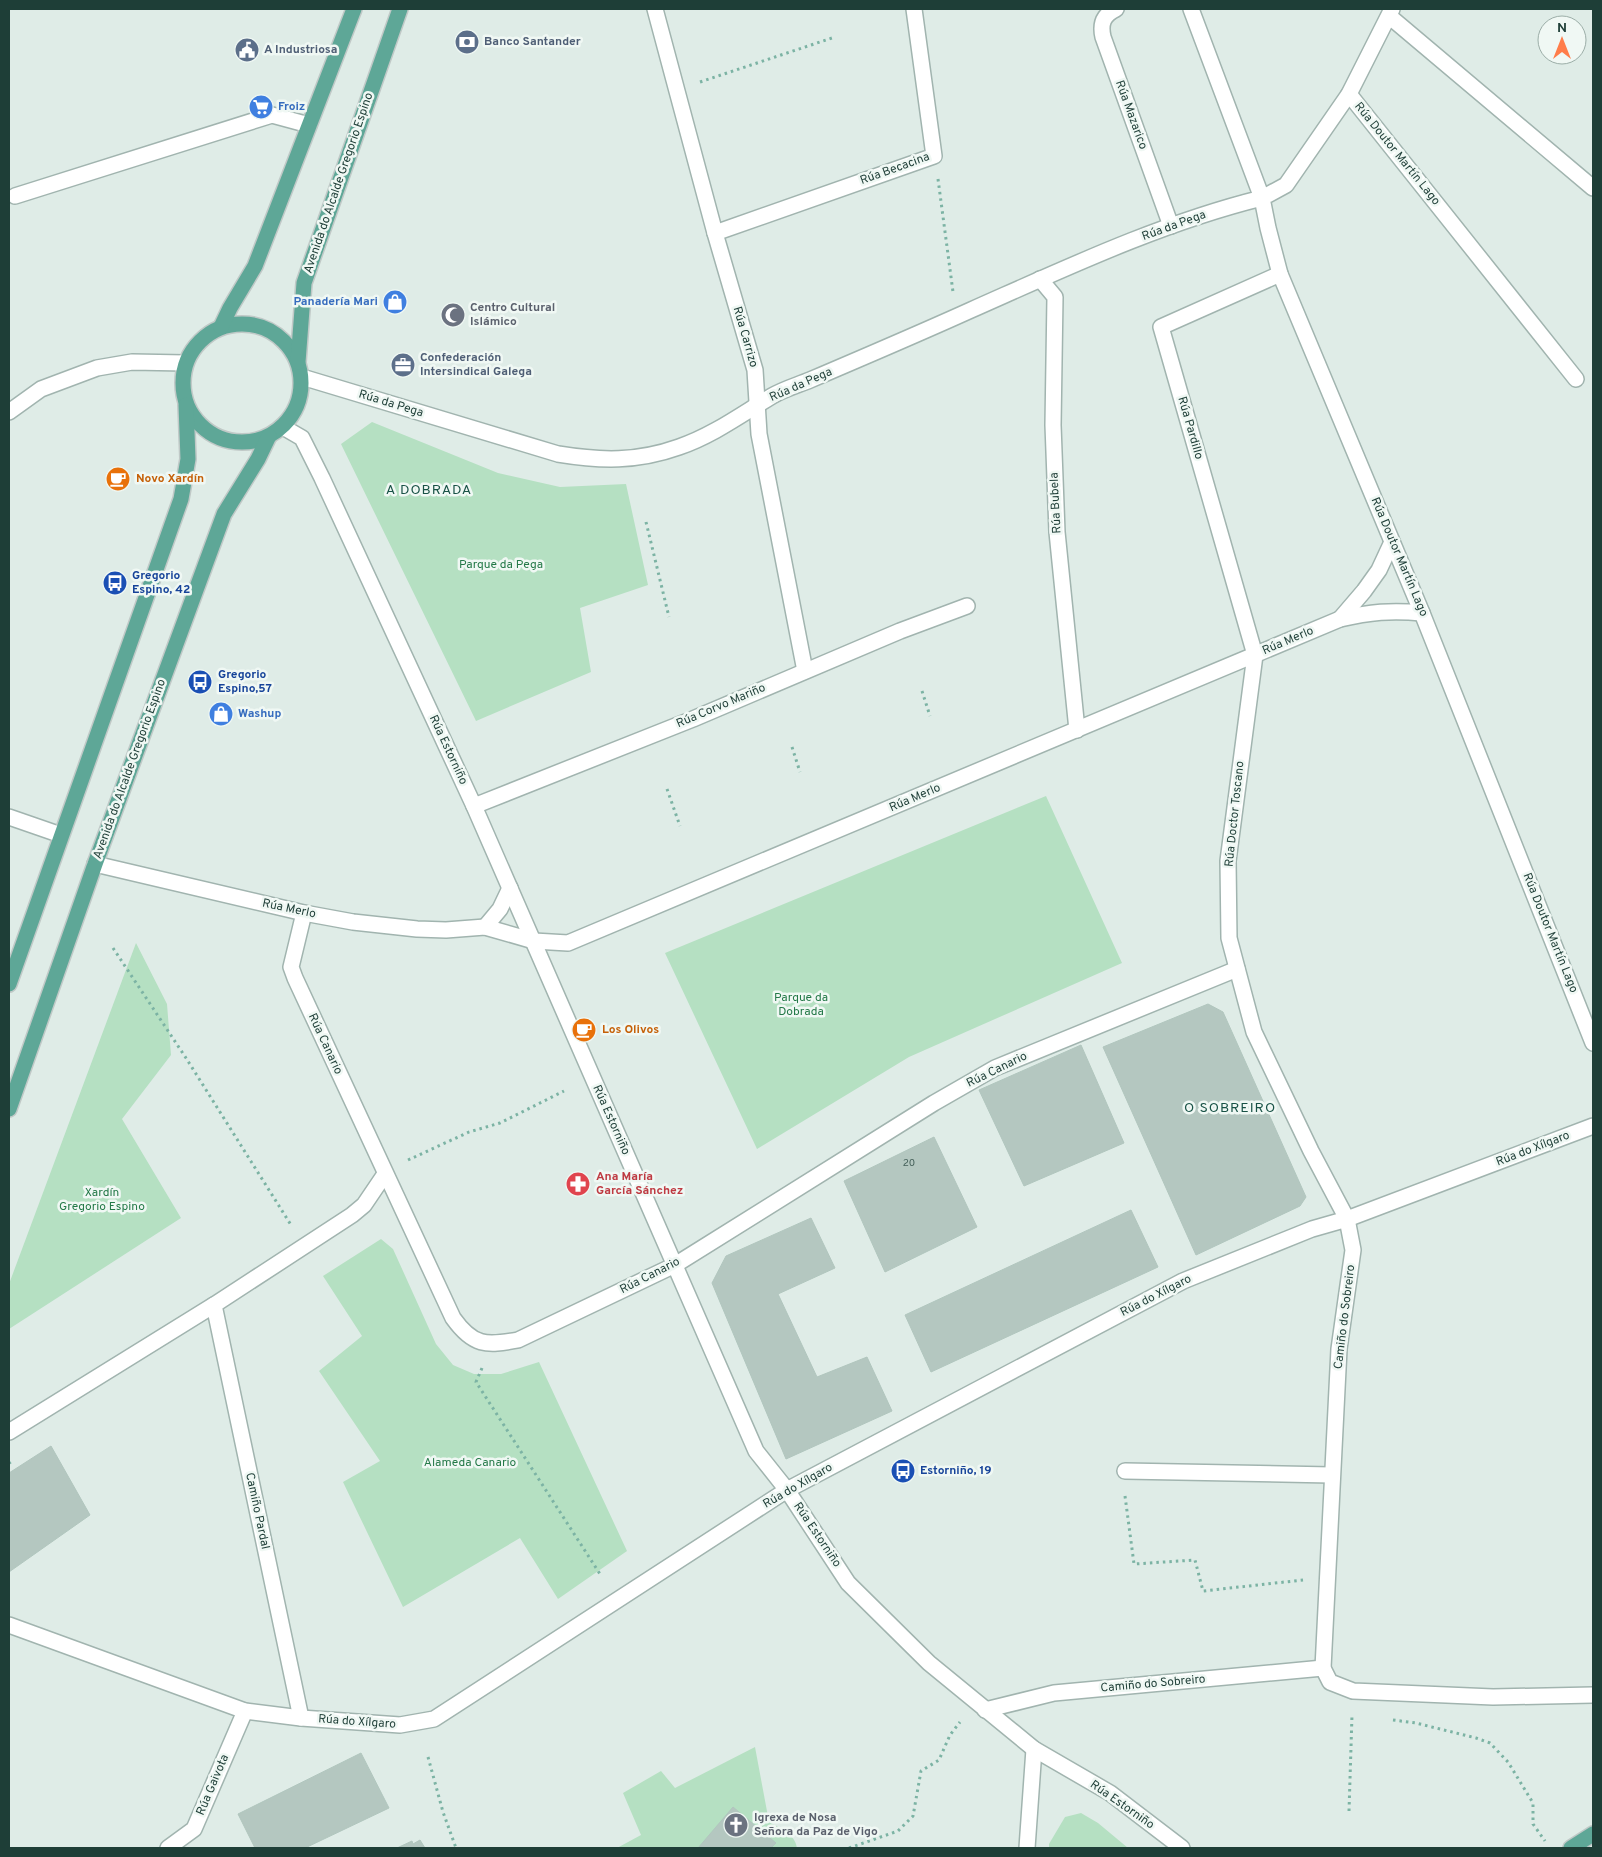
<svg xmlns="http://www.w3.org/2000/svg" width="1602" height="1857" font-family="Overpass,sans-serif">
<rect width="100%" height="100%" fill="#dfece7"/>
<g fill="#b5e0c2">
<path d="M372,422L498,473L560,487L626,484L648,585L580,608L591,672L476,721L341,444Z"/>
<path d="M1046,796L1122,963L909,1057L757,1149L665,953Z"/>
<path d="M136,943L167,1004L171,1055L122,1119L181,1218L9,1329V1284Z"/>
<path d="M381,1239L393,1249L436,1344L453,1365L474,1374H501L539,1362L627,1551L558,1599L520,1538L403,1607L343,1482L380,1461L319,1371L362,1336L323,1276Z"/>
<path d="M755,1747L769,1822C781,1828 795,1834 797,1848H617L641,1835L623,1793L661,1771L675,1788Z"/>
<path d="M1081,1813L1098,1823L1128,1848H1049V1844L1065,1817Z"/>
</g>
<g fill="#b4c7c0" stroke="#b1c6be">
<path d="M1208,1004L1223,1012L1306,1197L1300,1206L1196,1255L1103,1047Z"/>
<path d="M1081,1045L1124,1143L1024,1186L979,1090Z"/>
<path d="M934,1137L977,1227L885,1272L844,1181Z"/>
<path d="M1131,1210L1158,1267L931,1372L905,1315Z"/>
<path d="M811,1218L835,1268L778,1294L817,1377L867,1357L892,1411L786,1459L712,1283L726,1256Z"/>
<path d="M51,1446L90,1515L9,1572V1473Z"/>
<path d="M361,1753L389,1808L305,1848H255L238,1814Z"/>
<path d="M733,1807L776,1843L771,1848H698Z"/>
<path d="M420,1840L425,1848H397L412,1841L413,1844Z"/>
</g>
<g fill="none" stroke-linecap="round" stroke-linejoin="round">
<defs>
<g id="street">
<path d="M655,9L715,233L755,370L759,434L805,671"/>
<path d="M1116,9C1103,15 1100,24 1103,37L1171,226"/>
<path d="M1392,9L1349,94L1286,185L1262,198L1268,228L1280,274L1422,613L1593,1043"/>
<path d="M1389,16L1593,188"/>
<path d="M1349,94L1576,379"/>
<path d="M15,196L272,115L309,125"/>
<path d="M715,233L934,156L914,9"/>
<path d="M1280,274L1161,327L1255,655L1228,861L1229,938L1254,1032L1311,1151L1347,1219L1353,1250L1339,1349L1323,1668L1330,1682L1353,1691L1493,1697L1593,1695"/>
<path d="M1040,279L1055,297L1053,425L1057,532L1077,730"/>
<path d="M302,377L558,454C601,461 637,462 679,447C712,436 742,414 772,396C784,389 798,385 810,380C864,357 918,334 971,310C1066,268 1161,223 1262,198L1191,9"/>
<path d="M9,412L41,389L97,368L132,362L185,363"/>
<path d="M283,427L302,438L322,478L474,806L756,1451L787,1490L848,1583L929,1663L1034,1749L1110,1793L1182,1848"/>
<path d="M1340,619L1364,591L1379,570L1392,542"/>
<path d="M474,806L693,719L900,631L967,606"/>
<path d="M9,817L61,835"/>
<path d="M95,864L304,913L353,922L417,929L446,930L485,927L534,941L568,943L1340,619C1370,612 1391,610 1422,613"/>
<path d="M304,913L291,967L295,978L453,1318C473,1346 486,1346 518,1340L675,1265L934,1103L995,1068L1237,969"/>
<path d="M485,927L500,909L510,888"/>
<path d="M9,1432L214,1305"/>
<path d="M1125,1471L1331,1475"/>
<path d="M9,1625L245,1711L301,1718L400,1725L434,1719L787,1490L1183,1281L1312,1229L1347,1219L1593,1126"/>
<path d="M985,1710L1054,1693L1323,1668"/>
<path d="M301,1718L214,1305L352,1215L364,1205L385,1174"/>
<path d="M168,1848L194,1829L245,1711"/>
<path d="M1027,1848L1034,1749"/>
</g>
<g id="primary">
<circle cx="242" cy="383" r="59"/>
<path d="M221,327L230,308L255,266L354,9"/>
<path d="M298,362L304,283L400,9"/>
<path d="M9,984L181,499L188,459L186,405"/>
<path d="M9,1109L95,864L224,514L258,459L269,436"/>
<path d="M1571,1848L1593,1834"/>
</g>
</defs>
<use href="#street" stroke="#a1b4af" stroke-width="18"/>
<use href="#primary" stroke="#c0c9c7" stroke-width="18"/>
<g stroke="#7cb3a4" stroke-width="3" stroke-dasharray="2.5 4" stroke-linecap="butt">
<path d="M700,82L835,37"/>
<path d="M938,179L953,292"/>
<path d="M646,522L669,617"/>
<path d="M922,691L930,716"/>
<path d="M792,747L800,772"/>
<path d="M667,789L680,826"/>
<path d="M113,948L186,1058L291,1225"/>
<path d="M408,1160L469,1132L500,1123L564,1091"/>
<path d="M482,1368L476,1382L600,1574"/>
<path d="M9,1462L12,1467"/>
<path d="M1125,1496L1134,1564L1195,1560L1203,1591L1303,1580"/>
<path d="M1393,1720L1416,1723L1476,1738L1490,1743L1508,1762L1533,1803V1824L1545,1841"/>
<path d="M428,1757L443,1812L456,1848"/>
<path d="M1349,1811L1352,1715"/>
<path d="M849,1848L898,1831L913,1816L921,1771L939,1760L950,1735L960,1722"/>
</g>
<use href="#street" stroke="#fff" stroke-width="15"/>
<use href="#primary" stroke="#5ea797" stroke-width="15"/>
</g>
<defs>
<symbol id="bank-disc" viewBox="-11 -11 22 22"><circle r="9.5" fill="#5c6f8a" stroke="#f0f8f4"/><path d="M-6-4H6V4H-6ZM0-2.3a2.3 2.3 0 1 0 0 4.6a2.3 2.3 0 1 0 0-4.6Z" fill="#fff"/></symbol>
<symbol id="civic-disc" viewBox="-11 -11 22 22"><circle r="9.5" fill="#5c6f8a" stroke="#f0f8f4"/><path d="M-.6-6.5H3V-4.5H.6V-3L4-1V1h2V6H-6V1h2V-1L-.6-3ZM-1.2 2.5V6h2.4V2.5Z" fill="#fff"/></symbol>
<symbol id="supermarket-disc" viewBox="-11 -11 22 22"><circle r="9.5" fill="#3f7fe0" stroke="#f0f8f4"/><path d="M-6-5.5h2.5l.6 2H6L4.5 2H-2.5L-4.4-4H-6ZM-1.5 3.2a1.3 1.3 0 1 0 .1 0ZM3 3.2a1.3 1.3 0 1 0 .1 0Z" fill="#fff"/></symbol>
<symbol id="shop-disc" viewBox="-11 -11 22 22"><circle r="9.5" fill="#3f7fe0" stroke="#f0f8f4"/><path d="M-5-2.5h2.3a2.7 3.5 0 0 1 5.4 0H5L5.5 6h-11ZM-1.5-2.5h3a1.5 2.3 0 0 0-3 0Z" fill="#fff"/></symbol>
<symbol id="mosque-disc" viewBox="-11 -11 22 22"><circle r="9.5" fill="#6b7280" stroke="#f0f8f4"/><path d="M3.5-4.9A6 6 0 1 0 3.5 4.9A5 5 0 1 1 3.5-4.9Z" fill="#fff"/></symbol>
<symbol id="office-disc" viewBox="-11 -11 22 22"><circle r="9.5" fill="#5c6f8a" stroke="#f0f8f4"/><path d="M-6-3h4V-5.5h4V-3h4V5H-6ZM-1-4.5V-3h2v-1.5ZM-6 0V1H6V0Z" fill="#fff"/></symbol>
<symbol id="cafe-disc" viewBox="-11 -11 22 22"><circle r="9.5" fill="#e8710a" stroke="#f0f8f4"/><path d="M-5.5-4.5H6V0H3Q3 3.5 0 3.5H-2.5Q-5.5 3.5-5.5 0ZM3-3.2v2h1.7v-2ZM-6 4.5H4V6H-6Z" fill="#fff"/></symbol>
<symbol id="bus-disc" viewBox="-11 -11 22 22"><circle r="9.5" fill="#1a4fb4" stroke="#f0f8f4"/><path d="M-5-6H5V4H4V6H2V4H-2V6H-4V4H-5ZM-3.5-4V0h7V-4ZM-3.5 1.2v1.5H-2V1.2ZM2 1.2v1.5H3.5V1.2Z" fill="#fff"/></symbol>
<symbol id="pharmacy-disc" viewBox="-11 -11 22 22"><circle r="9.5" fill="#e0444e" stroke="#f0f8f4"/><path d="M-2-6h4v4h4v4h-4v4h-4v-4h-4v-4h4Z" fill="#fff"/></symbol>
<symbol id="church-disc" viewBox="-11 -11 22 22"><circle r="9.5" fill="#6b7280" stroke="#f0f8f4"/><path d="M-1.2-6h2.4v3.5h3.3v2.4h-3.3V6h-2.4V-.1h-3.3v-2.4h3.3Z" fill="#fff"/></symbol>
</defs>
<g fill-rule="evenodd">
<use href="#bank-disc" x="453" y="28" width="28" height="28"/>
<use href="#civic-disc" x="233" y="36" width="28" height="28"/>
<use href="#supermarket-disc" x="247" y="93" width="28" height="28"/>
<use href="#shop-disc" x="381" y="288" width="28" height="28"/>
<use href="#mosque-disc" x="439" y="301" width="28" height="28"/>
<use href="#office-disc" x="389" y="351" width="28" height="28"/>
<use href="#cafe-disc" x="104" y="465" width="28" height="28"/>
<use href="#bus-disc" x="101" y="569" width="28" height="28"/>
<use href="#bus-disc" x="186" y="668" width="28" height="28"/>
<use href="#shop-disc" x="207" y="700" width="28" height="28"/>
<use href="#cafe-disc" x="570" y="1016" width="28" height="28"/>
<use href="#pharmacy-disc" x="564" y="1170" width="28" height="28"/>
<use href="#bus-disc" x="889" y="1457" width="28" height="28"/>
<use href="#church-disc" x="722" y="1811" width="28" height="28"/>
</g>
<g text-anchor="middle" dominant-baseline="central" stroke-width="5" stroke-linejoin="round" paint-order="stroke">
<g font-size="10" fill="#446059">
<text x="909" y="1163">20</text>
</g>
<g font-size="12" font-weight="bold" fill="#4e5e75" stroke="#f0f8f4" text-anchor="start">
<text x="484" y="42">Banco Santander</text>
<text x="264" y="50">A Industriosa</text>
<text x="420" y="358">Confederación<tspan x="420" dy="14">Intersindical Galega</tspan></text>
</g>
<g font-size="12" font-weight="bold" fill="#366cbe" stroke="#f0f8f4" text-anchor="start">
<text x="278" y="107">Froiz</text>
<text x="378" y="302" text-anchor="end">Panadería Mari</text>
<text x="238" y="714">Washup</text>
</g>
<g font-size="12" fill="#1e3e37" stroke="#f0f8f4">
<text transform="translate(1131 115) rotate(70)">Rúa Mazarico</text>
<text transform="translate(1397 154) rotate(51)">Rúa Doutor Martín Lago</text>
<text transform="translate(895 169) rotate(-20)">Rúa Becacina</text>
<text transform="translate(339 183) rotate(-71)">Avenida do Alcalde Gregorio Espino</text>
<text transform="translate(1174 226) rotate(-20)">Rúa da Pega</text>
<text transform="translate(745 337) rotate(74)">Rúa Carrizo</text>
<text transform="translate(801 385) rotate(-24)">Rúa da Pega</text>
<text transform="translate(391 404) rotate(17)">Rúa da Pega</text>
<text transform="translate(1190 428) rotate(74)">Rúa Pardillo</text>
<text transform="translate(1056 503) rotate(-93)">Rúa Bubela</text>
<text transform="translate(1399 557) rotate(67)">Rúa Doutor Martín Lago</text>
<text transform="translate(1288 641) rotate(-23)">Rúa Merlo</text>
<text transform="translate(721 706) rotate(-23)">Rúa Corvo Mariño</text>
<text transform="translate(448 750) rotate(65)">Rúa Estorniño</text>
<text transform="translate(130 769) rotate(-70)">Avenida do Alcalde Gregorio Espino</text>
<text transform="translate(915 798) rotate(-23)">Rúa Merlo</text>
<text transform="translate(1235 814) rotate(-84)">Rúa Doctor Toscano</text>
<text transform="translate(289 909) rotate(12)">Rúa Merlo</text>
<text transform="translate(1550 933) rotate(68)">Rúa Doutor Martín Lago</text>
<text transform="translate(325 1044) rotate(65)">Rúa Canario</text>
<text transform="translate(997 1070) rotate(-26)">Rúa Canario</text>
<text transform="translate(611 1120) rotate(66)">Rúa Estorniño</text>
<text transform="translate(1533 1149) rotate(-21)">Rúa do Xílgaro</text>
<text transform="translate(650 1276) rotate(-27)">Rúa Canario</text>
<text transform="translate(1156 1296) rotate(-27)">Rúa do Xílgaro</text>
<text transform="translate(1345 1317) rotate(-83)">Camiño do Sobreiro</text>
<text transform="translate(798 1486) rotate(-30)">Rúa do Xílgaro</text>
<text transform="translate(257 1511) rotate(78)">Camiño Pardal</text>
<text transform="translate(817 1535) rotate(56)">Rúa Estorniño</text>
<text transform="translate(1153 1684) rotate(-5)">Camiño do Sobreiro</text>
<text transform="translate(357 1722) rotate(4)">Rúa do Xílgaro</text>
<text transform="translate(213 1785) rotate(-67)">Rúa Gaivota</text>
<text transform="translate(1122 1805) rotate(35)">Rúa Estorniño</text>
</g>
<g font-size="12" font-weight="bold" fill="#5b616d" stroke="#f0f8f4" text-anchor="start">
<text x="470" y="308">Centro Cultural<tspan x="470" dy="14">Islámico</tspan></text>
<text x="754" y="1818">Igrexa de Nosa<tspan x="754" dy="14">Señora da Paz de Vigo</tspan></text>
</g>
<g font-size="12" font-weight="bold" fill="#c56008" stroke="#f0f8f4" text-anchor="start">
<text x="136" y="479">Novo Xardín</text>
<text x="602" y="1030">Los Olivos</text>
</g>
<g font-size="12" fill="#247948" stroke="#f0f8f4">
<text x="501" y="565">Parque da Pega</text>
<text x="801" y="998">Parque da<tspan x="801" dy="14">Dobrada</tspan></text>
<text x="102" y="1193">Xardín<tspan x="102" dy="14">Gregorio Espino</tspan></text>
<text x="470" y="1463">Alameda Canario</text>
</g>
<g font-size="12" font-weight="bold" fill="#164399" stroke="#f0f8f4" text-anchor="start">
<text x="132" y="576">Gregorio<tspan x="132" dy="14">Espino, 42</tspan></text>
<text x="218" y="675">Gregorio<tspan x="218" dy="14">Espino,57</tspan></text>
<text x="920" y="1471">Estorniño, 19</text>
</g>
<g font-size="12" font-weight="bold" fill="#be3a42" stroke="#f0f8f4" text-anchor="start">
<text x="596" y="1177">Ana María<tspan x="596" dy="14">García Sánchez</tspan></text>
</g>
<g font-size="14" letter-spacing="1" fill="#185246" stroke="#f0f8f4">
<text x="429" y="490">A DOBRADA</text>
<text x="1230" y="1108">O SOBREIRO</text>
</g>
</g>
<rect width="1602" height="1857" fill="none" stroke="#1e3e37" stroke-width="20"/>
<g transform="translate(1562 40)"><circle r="24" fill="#f0f8f4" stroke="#9caea8"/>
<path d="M0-4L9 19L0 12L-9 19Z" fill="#ff7d4a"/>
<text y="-8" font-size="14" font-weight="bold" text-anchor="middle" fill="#1e3e37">N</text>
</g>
</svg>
